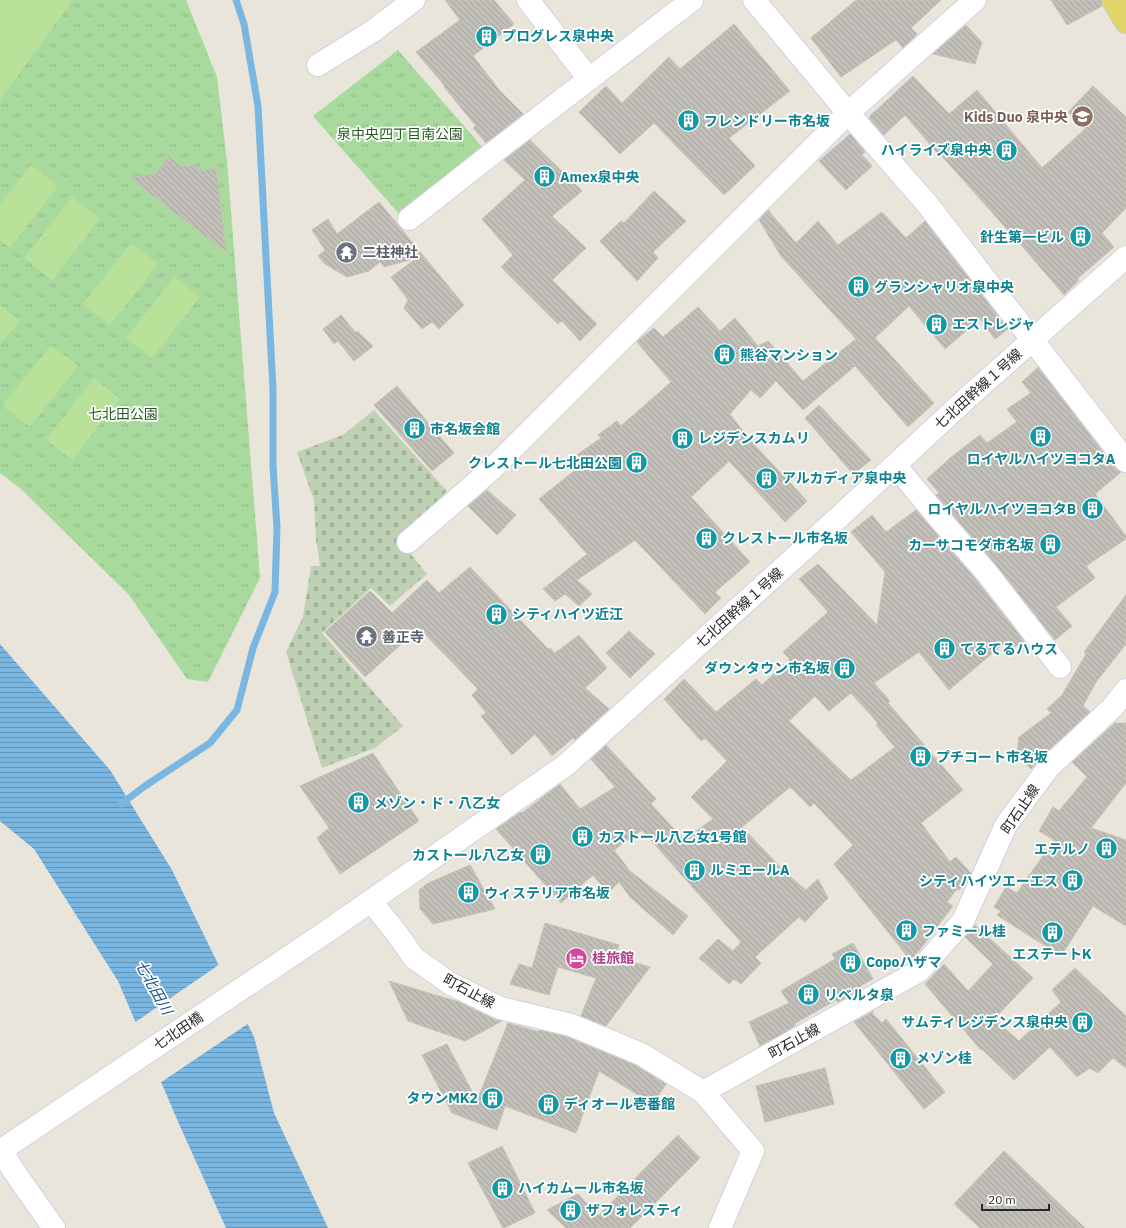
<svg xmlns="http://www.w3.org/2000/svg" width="1126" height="1228" font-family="'IBM Plex Sans','Noto Sans JP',sans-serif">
<defs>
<pattern id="grass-tufts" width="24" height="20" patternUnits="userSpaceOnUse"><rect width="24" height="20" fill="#a9da9d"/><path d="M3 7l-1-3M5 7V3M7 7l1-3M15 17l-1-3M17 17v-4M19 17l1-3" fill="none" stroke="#91bb87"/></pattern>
<pattern id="cemetery-stones" width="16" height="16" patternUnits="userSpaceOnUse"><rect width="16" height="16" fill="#bed1b4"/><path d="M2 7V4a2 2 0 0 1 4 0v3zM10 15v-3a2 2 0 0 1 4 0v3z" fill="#a3b39b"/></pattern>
<pattern id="water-rules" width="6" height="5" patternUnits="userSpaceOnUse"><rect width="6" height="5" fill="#79b6e1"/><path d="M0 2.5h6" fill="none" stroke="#6394b6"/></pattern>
<pattern id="building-back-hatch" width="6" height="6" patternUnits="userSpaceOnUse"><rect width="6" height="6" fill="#c1bfb8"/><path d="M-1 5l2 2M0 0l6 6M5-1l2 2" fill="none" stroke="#a6a49e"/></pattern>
</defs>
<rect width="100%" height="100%" fill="#e9e5db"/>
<g fill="url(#grass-tufts)">
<path d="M0,0H186L217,77L227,161L260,578L208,682L187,679L129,595L21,489L0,473Z"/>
<path d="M398,50L483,148L399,214L313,116Z"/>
</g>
<path fill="url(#cemetery-stones)" d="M374,410L447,491L399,540L427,574L390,606L371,588L322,633L403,726L375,748L322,768L286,652L303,617L311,566H320L316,539L314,500L297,452L343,435Z"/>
<g fill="#b9e19a">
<path d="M0,0H71L72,1L0,100Z"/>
<path d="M31,165L58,186L10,248L0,240V204Z"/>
<path d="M72,197L100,219L52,280L24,258Z"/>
<path d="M131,243L158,264L110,325L83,304Z"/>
<path d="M174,277L200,297L152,358L126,338Z"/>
<path d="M0,305L20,320L0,345Z"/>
<path d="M51,345L78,366L30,427L2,406Z"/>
<path d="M94,378L120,399L72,460L46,440Z"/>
</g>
<path fill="url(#water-rules)" d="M0,644L110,770L172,870L254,1037L274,1113L328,1228H226L179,1124L118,981L34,849L0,821Z"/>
<path fill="#e9e5db" d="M220,964L249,1023L160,1083L134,1023Z"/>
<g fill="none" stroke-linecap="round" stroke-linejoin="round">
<path stroke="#79b6e1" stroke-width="7" d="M121,804L145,786L210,743L237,710L253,648L275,592L277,528L273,465V389L258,106L244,24L236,0"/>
</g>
<g fill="url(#building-back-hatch)" stroke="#c4c1b5" fill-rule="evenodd">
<path d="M445,0H494L514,24L473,56L500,91L523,114L486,143L473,128L476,126L444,87L445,86L416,52L460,20Z"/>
<path d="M856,0H941L911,28L917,34L903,48L896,40L841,77L811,38Z"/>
<path d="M1051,0H1101L1102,6L1067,25Z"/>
<path d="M734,24L790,91L729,138L755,166L724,195L654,123L620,154L579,112L606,86L622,103L669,57L680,69Z"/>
<path d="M966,25L982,42L975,64L933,54Z"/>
<path d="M913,76L949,114L977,90L1042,168L1085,129L1068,112L1093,86L1126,117V208L1102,233L1114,247L1077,279L1079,280L1064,295L1022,246L940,154L939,155L905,115L884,135L869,118L870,116Z"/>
<path d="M850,134L865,152L862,155L872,166L846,190L819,161Z"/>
<path d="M530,140L582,191L552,216L586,248L552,280L597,324L580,341L562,321L558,324L501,267L513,255L482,219L525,180L504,160Z"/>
<path d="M169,156L181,167L195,165L200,171L216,168L226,252L130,178L156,174Z"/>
<path d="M654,191L686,221L653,252L658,258L637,281L600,241L621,221L624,223Z"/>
<path d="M379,202L464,305L439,329L432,322L422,329L404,308L408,300L391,277L417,258L384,267L380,262L369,271L347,277L325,264L318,256L325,250L312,230L328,219L337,234Z"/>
<path d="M768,210L796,243L818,221L838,245L882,212L906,238L925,221L1008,329L995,339L980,319L945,349L909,306L875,338L934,403L908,427L855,366L803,410L776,381L760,398L751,390L730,414L748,438L807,501L785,522L729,461L691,497L750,562L715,592L721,598L705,614L635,540L577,580L592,594L579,606L565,594L555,601L543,589L587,554L539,499L583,464L577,455L601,438L598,435L617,421L621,426L671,382L637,342L641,338L654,328L663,337L698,307L720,331L735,318L758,346L768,341L803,381L856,339L781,256L759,220Z"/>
<path d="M341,315L356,333L357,331L373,346L354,361L338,341L334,344L323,329Z"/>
<path d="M1038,367L1116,469L1121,472L1095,494L1126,536V539L1086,566L1095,578L1056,607L1072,626L1055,640L996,565L936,495L939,493L927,479L950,458L980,435L987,443L1017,422L1007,409L1031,393L1022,382Z"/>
<path d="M397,386L454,453L432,471L374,405Z"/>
<path d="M819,405L871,460L853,474L805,418Z"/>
<path d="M487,490L516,515L497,535L468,506Z"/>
<path d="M916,510L977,581L1024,641L1014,647L1008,640L949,690L919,652L874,683L890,701L888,703L963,790L921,823L950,862L956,857L971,873L966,883L959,890L957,889L947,902L953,906L911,961L834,864L853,845L814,803L810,807L790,787L742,827L787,874L806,890L818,879L828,898L805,922L799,917L755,957L761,963L741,984L734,979L729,984L699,958L718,939L733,951L741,942L642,830L614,850L630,871L688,916L673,935L630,897L619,882L608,893L593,875L561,903L496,829L521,812L522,813L560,784L580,809L615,787L591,759L606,745L656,799L651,804L684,840L713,819L691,797L727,761L705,738L701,741L664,699L684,679L716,712L756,679L762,685L790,659L783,652L828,612L799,579L818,564L877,625L885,572L851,532L872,515L886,532ZM851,693L878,723L876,725L895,747L851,780L789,721L815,696L829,711Z"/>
<path d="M470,567L549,650L550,648L555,653L579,635L607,668L585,688L609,709L575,740L573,738L552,756L535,734L512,755L481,716L486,713L472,695L478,689L419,628L365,677L325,632L370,591L392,613L427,580L439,593Z"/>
<path d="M1126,595V644L1096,682L1083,706L1090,712L1040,758L1031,769L1017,755L1019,737L1051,713L1047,709L1062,695L1086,654L1084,652Z"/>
<path d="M629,631L655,654L630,678L606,653Z"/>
<path d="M1115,723H1126V783L1091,828L1126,840V926L1093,906L1061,956L997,915L1001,911L994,907L1006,887L1017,893L1054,840L1039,831L1053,807L1059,811L1087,777L1072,762Z"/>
<path d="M373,753L419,821L340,874L317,838L329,828L300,786Z"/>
<path d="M470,865L495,909L433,924L420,909L419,890L428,883Z"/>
<path d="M545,923L619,945L615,957L650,967L606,1026L581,1016L596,978L558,967L549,995L510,984L519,964L532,968Z"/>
<path d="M975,925L1033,978L994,1019L1019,1041L1061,1002L1052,990L1075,968L1126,1016V1068L1113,1058L1098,1073L1090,1068L1077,1077L1050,1047L1014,1080L982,1049L981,1050L925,984L944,964L968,991L993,964L965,937Z"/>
<path d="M853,943L873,979L860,986L862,989L838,1002L836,1000L794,1024L796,1025L787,1031L760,1046L749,1022L789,1003L781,991L835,959L832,954Z"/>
<path d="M389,981L459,1002L494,1019L502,1021L465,1041L408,1021Z"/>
<path d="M874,1011L872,1013L882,1023L886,1019L945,1092L924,1109L854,1022Z"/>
<path d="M508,1023L539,1032V1030L567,1037L635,1065L666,1084L653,1104L599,1071L576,1133L505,1106L497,1130L452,1113L422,1055L447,1044L477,1101Z"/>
<path d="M825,1068L834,1104L765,1122L756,1086Z"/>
<path d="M678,1135L700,1158L630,1228H566L547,1210L578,1194L598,1216Z"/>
<path d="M502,1146L535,1213L504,1228H503L468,1163Z"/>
<path d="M1004,1151L1085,1228H980L954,1204Z"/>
</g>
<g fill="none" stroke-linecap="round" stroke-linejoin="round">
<defs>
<g id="minor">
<path d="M528,0L589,79"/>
<path d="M754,0L848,113L928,205L1126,461"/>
<path d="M318,65L373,31L414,0"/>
<path d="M409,219L489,156L692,0"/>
<path d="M895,465L939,518L987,573L1060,667"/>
<path d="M408,542L493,468L848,113L975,0"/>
<path d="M371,901L398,935L414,958L451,984L500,1008L571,1025L641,1054L703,1092L919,971L963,921L1006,825L1049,767L1113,707L1126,690"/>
<path d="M703,1092L753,1151L720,1228"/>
<path d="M1,1150L13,1170L54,1228"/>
<path d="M0,1151L329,930L566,765L838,518L966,399L1126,257"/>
</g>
<path id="major" d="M1113,0L1126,22"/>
</defs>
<use href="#minor" stroke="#d1d1e0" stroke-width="24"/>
<use href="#major" stroke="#c7c7c7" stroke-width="24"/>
<use href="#minor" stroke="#fff" stroke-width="22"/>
<use href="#major" stroke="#e1d569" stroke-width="22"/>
</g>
<defs>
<symbol id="building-disc" viewBox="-11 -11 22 22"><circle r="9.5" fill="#0f9aa8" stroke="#fff"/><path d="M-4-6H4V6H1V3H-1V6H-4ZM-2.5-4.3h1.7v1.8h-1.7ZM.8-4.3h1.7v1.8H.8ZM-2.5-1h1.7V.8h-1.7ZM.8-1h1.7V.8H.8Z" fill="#fff"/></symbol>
<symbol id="school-disc" viewBox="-11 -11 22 22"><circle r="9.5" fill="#8d6e63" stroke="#fff"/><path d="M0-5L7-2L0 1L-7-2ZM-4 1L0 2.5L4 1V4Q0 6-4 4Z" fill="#fff"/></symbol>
<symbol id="temple-disc" viewBox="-11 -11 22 22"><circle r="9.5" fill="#6b7280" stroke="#fff"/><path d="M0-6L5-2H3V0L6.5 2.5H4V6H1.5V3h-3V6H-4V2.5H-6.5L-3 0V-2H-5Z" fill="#fff"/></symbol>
<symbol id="hotel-disc" viewBox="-11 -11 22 22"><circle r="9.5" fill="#d1479c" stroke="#fff"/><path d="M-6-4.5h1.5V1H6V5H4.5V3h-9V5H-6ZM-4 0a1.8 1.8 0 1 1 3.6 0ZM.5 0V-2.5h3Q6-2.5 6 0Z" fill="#fff"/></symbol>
</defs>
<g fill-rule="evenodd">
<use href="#building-disc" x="474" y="24" width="25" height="25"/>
<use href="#school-disc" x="1070" y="104" width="25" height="25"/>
<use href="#building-disc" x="676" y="108" width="25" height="25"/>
<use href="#building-disc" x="994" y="138" width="25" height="25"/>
<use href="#building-disc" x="532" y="164" width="25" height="25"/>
<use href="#building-disc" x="1068" y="224" width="25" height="25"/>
<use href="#temple-disc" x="334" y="240" width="25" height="25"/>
<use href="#building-disc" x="846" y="274" width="25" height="25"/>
<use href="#building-disc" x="924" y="312" width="25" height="25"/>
<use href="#building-disc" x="712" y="342" width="25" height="25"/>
<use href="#building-disc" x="402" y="416" width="25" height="25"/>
<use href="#building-disc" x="1028" y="424" width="25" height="25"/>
<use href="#building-disc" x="670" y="426" width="25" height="25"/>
<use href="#building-disc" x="624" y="450" width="25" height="25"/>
<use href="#building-disc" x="754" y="466" width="25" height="25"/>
<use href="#building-disc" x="1080" y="496" width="25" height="25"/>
<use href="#building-disc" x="694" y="526" width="25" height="25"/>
<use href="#building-disc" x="1038" y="532" width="25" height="25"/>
<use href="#building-disc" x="484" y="602" width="25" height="25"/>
<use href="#temple-disc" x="354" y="624" width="25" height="25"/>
<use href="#building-disc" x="932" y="636" width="25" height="25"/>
<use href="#building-disc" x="832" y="656" width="25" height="25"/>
<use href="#building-disc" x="908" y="744" width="25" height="25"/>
<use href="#building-disc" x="346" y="790" width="25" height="25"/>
<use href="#building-disc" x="570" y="824" width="25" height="25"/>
<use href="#building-disc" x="1094" y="836" width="25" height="25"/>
<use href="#building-disc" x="528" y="842" width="25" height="25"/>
<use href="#building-disc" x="682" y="858" width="25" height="25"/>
<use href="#building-disc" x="1060" y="868" width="25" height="25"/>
<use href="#building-disc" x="456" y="880" width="25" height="25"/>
<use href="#building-disc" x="894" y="918" width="25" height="25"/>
<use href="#building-disc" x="1040" y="920" width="25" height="25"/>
<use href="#hotel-disc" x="564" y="946" width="25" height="25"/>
<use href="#building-disc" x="838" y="950" width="25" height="25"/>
<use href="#building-disc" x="796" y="982" width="25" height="25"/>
<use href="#building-disc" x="1070" y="1010" width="25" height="25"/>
<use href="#building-disc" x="888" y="1046" width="25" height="25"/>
<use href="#building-disc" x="480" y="1086" width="25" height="25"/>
<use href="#building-disc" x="536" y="1092" width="25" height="25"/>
<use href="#building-disc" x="490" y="1176" width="25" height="25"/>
<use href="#building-disc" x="558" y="1198" width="25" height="25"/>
</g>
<g text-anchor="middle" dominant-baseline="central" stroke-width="3.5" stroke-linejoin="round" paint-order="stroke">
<g font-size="14" font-weight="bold" fill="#0d838f" stroke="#fff" text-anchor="start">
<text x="502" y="36">プログレス泉中央</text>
<text x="704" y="121">フレンドリー市名坂</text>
<text x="992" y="150" text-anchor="end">ハイライズ泉中央</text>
<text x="560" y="177">Amex泉中央</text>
<text x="1064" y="237" text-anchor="end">針生第一ビル</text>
<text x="874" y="287">グランシャリオ泉中央</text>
<text x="952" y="324">エストレジャ</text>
<text x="740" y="355">熊谷マンション</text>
<text x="430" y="429">市名坂会館</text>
<text x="698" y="438">レジデンスカムリ</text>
<text x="1041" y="459" text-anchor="middle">ロイヤルハイツヨコタA</text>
<text x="622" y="463" text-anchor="end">クレストール七北田公園</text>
<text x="782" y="478">アルカディア泉中央</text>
<text x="1076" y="509" text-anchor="end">ロイヤルハイツヨコタB</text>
<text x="722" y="538">クレストール市名坂</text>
<text x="1034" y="545" text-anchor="end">カーサコモダ市名坂</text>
<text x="512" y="614">シティハイツ近江</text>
<text x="960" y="649">てるてるハウス</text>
<text x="830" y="668" text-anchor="end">ダウンタウン市名坂</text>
<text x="936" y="757">プチコート市名坂</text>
<text x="374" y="803">メゾン・ド・八乙女</text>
<text x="598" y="837">カストール八乙女1号館</text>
<text x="1090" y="849" text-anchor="end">エテルノ</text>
<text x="524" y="855" text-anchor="end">カストール八乙女</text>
<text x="710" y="870">ルミエールA</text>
<text x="1058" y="881" text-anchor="end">シティハイツエーエス</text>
<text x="484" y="893">ウィステリア市名坂</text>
<text x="922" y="931">ファミール桂</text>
<text x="1052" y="954" text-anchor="middle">エステートK</text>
<text x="866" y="962">Copoハザマ</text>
<text x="824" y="995">リベルタ泉</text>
<text x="1068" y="1022" text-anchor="end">サムティレジデンス泉中央</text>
<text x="916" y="1058">メゾン桂</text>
<text x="478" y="1098" text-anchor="end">タウンMK2</text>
<text x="564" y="1104">ディオール壱番館</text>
<text x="518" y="1188">ハイカムール市名坂</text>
<text x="586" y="1210">ザフォレスティ</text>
</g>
<g font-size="14" font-weight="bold" fill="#785e54" stroke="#fff" text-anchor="end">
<text x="1068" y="117">Kids Duo 泉中央</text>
</g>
<g font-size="14" fill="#255c21" stroke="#fff">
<text x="400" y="134">泉中央四丁目南公園</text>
<text x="123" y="414">七北田公園</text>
</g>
<g font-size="14" font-weight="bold" fill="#5b616d" stroke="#fff" text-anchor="start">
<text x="362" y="252">二柱神社</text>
<text x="382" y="637">善正寺</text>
</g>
<g font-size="14" fill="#282828" stroke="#fff">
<text transform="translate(978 389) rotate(-42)">七北田幹線１号線</text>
<text transform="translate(739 608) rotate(-42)">七北田幹線１号線</text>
<text transform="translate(1020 809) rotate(-56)">町石止線</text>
<text transform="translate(469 991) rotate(28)">町石止線</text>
<text transform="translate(178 1031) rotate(-34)">七北田橋</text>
<text transform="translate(794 1041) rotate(-29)">町石止線</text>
</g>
<g font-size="14" font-weight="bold" fill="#b23c85" stroke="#fff" text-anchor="start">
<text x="592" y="958">桂旅館</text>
</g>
<g font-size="15" font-style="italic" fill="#1b5489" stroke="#fff">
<text transform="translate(154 987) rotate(61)">七北田川</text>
</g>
</g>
<path d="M982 1204v6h67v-6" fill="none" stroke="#282828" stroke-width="2"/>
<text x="988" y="1204" font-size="12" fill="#282828" stroke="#ffffff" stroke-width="3" paint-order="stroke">20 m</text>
</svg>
